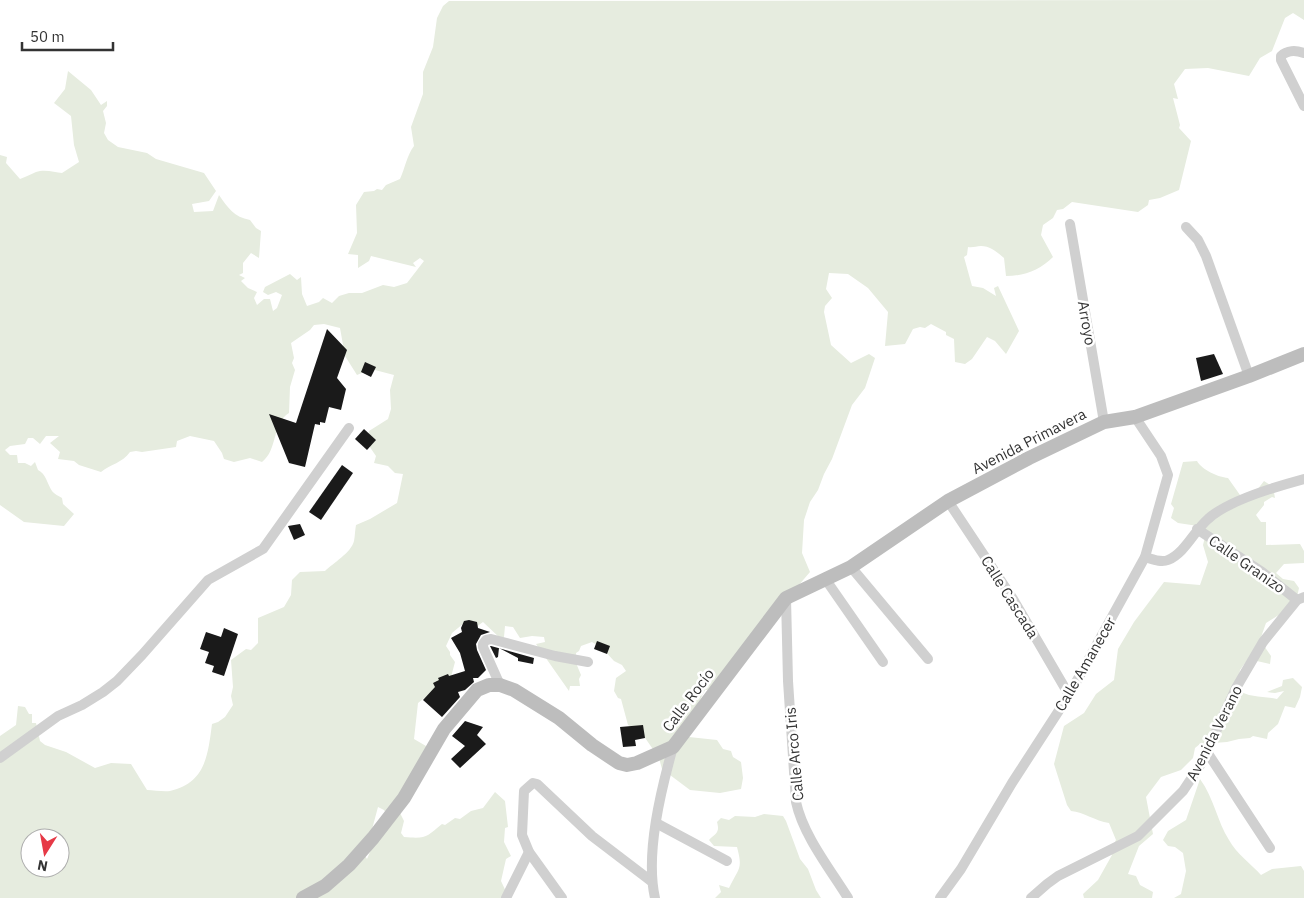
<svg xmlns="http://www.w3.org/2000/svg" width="1304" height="898" font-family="'IBM Plex Sans',sans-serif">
<rect width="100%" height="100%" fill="#fff"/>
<g fill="#e6ecdf" fill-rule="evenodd">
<path d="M1304,0V20L1293,13L1285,18L1272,51L1260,58L1249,76L1208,68L1185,69L1174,84L1178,99L1173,98L1180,125L1179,128L1191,141L1179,190L1160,198L1149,200L1148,205L1138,212L1072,202L1063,209L1057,210L1053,218L1043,225L1041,235L1053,257C1040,270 1025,276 1006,276L1004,258C997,252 990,246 981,246C976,246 973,248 968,247L967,255L964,257L972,286L983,288L996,296L994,288L998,286L1019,331L1006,354L995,341L987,337L972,359L965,364L955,362L954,339L946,335V332L931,324L925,328L920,327L913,329L905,344L885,346L888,312L868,288L848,274L829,273L826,289L832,298L825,306L824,312L831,345L851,363L869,354L875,358L865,388L852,405L832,459L824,474L818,490L810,502L804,520L802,553L810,572L709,690H705L690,720L689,737L717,740L723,749L731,751L733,757L741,762L743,778L741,789L720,793L690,790L662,769L659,758L641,732L628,725L621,699L618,698L614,691L616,678L626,671L622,665L614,661L603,649L592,642L581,646L579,651L576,653V663L581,675L579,679L580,686H570L569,691L536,644L545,642L544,637L532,636L520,638L513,627L505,626L504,637L501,639L483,622L472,630L464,623L452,633L446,646L450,652V655L455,662L451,677L418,703L414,739L426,746L430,755L388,817L384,810L378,807L371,833L362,851L367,859L379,831L400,813L404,821L401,833L404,837C427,839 426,837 442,824L445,825L455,818L460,819L471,811L483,808L495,792L505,801L508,827L505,828L504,842L511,856L506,859L501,881L509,898H0V736L16,725L18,706L25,707L29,714H32V723H36L40,741L45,745L66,752L95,768L111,763L131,764L147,790C154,790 163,792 170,791C206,783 208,754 212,724L218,722L225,717L233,705L231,696L233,687L231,660L246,649L251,650L258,643V618L284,607L291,595L292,580L300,572L325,571C333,563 351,553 354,541C355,536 355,530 356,525L370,519L397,503L403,474L395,473L388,466L374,463L376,456L367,443L369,431L388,419L391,409L390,390L394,375L371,369L357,375L345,356L340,328L324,324L314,325L310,330L291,343L294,358L292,363L295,370L290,387L289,413C272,423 278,450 262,462L250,458L234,462L224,459L222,453L214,441L190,436L177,441L176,447L142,452L136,451L130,452C122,463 111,464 101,472L79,465L74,461L58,459L60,452L50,443L59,436H46L40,444L33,438H28L25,444L10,446L5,450L10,455H17L18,463H25L31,466L35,462L38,470C46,474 47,483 52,491C54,494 59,496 62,498L63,504L74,514L64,526L24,522L0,505V155L7,157L6,163L20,179C26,177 31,174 36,172C44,169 55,172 62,173L79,162L74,145L71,116L54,103L65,89L68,71L91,90L101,105L107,101V106L103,111L106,123L104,133L108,140L118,147L147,153L156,159L204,173L216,191L209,201L192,204L194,212L213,211L219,195C228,208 234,217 250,220L256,228L261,231L259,258L251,253L243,263V273L239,275L245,278L241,281L248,288L257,292L254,298L257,305L264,299H270L273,311L277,308L282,295L276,292L268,295L263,292L265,287L290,274L297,280L301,277L302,294L307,306L319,302L323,298L332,303L339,296L349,293H362L383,285L394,287L407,283L424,261L420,258L413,263L416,267L371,256L369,261L358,268V255L348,254L357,233L356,205L364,192L374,191L377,189L382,190L386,185L400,179C405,168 407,155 414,146L411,127L423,94V72L433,47L437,18L443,6L449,1ZM30,838H60V868H30Z"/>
<path d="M1197,461C1202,470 1218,477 1228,478L1240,495L1254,494L1264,481L1273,487L1275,498L1272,497L1264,502V505L1256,515L1261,522H1266V545L1300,544L1304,551V563L1284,564L1276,573L1283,579L1294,581L1299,588L1297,597L1282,613L1266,623L1260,640L1271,656L1270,664L1248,659L1240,670L1237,689C1248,698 1263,696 1277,699L1284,691L1275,693L1267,692L1282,686L1283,680L1293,678L1302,687L1300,697L1295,708L1285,706L1278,724L1268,733L1267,739L1253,736L1250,738L1239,739L1227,742L1200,744L1195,748L1193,758L1181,770L1161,777L1146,797L1153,834L1139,846L1128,874L1136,876L1140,885L1153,892L1152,898H1084L1083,894L1098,880L1112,855L1111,849L1116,840L1109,823C1095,821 1084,812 1071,811L1067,805L1054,764L1064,726L1084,713L1096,694L1114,680L1118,649L1134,622L1164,582L1200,585L1208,562L1203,545L1205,537L1198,526L1178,523L1171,518L1174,508L1171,504L1183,462Z"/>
<path d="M1200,779C1214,798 1217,821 1229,840C1236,853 1251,864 1261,875L1272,869L1301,866L1304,871V898H1174L1181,894L1186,871L1183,853L1175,847L1168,846L1163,840L1168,831L1186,820Z"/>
<path d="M764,814L783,816L786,821L800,859L808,869L816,890L821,898H715L721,892L719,885L729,888C739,867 743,870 737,847L714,846L709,840C716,833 720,833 717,822L721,818L729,820L735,816L755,817Z"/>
</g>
<g fill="#1a1a1a">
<path d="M327,329L347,350L337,378L346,389L341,410L329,407L325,423L320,422V425L315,424L305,467L289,463L269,414L296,423Z"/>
<path d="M1214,354L1223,374L1201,381L1196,358Z"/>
<path d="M365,362L376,367L371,377L361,372Z"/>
<path d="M364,429L376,440L367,450L355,439Z"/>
<path d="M342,465L353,473L321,520L309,512Z"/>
<path d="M300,524L305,535L294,540L288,526Z"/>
<path d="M469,620L477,622L478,628L490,632L481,635L476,644L477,650L486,670L478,678H473L474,682L465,690L458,692L460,697L442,717L423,700L435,687L433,683L439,680L438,678L448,674L449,676L465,671L460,653L451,638L462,632L461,628L464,621Z"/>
<path d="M224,628L238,634L224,676L212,672L214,666L205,663L209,652L200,649L206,632L221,637Z"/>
<path d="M597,641L610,646L607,654L594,649Z"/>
<path d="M490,646H491L534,658L533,664L518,661V658L499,648L498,657L496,658Z"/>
<path d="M465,721L483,727L477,735L486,744L460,768L451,759L465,746L452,736Z"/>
<path d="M643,725L645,738L635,740L636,746L623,747L620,727Z"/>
</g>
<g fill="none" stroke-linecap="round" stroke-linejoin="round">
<g stroke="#d0d0d0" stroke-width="10">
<path d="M1304,53C1296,50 1287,50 1281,56V60L1304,106"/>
<path d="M1070,224L1104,422"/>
<path d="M1186,227L1198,240L1206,256L1249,376"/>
<path d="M948,501L1013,599L1069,695"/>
<path d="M1197,529L1262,572L1297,600"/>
<path d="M1145,557C1152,559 1161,563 1168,560C1185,553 1194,531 1208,519C1227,501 1278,486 1304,479"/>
<path d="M851,567L928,659"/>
<path d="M826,580L883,662"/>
<path d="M786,598L788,681L796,802C803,835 830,869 848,898"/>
<path d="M500,685L483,647V644L486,640L491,639L555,656L588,662"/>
<path d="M1207,752L1270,848"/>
<path d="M0,758L58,716L82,705L103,692L117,681L142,655L208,580L263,549L349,428"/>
<path d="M656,823L727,861"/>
<path d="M506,898L529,852"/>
<path d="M562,898L529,852L522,835L524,791L533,783L537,784L592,836L651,881"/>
<path d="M655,898C645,854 661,790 673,747"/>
<path d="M940,898L961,869L1012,783L1069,695L1145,557L1168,475L1161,456L1135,417"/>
<path d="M1031,898L1047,884L1058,876L1138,836L1183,791L1201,764L1236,688L1263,642L1297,600L1304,597"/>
</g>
<path stroke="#bdbdbd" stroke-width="14" d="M303,898L325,886L349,865L373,838L404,798L444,729L477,690L489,685H500L514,690L559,718L592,745L619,763L627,765L637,763L673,747L786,598L851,567L948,501L1029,458L1104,422L1135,417L1249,376L1304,354"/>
</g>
<g text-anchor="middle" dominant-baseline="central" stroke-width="5" stroke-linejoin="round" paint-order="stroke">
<g font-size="15" fill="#333" stroke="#fff">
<text transform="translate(1087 323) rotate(80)">Arroyo</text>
<text transform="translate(1029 441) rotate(-27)">Avenida Primavera</text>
<text transform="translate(1247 564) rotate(35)">Calle Granizo</text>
<text transform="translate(1010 597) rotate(58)">Calle Cascada</text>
<text transform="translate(1085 664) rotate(-60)">Calle Amanecer</text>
<text transform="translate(688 700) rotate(-53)">Calle Rocío</text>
<text transform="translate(1214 733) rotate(-63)">Avenida Verano</text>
<text transform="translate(794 754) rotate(-95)">Calle Arco Iris</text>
</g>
</g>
<g transform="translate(45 853) rotate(191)"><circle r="24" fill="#ffffff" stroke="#adadad"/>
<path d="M0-4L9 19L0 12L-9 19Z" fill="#e63946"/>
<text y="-8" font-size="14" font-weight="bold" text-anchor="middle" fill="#333333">N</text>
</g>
<path d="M22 42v8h91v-8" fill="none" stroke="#333333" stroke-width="2.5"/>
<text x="30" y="42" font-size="15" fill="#333333" stroke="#ffffff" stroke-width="4" paint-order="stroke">50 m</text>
</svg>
